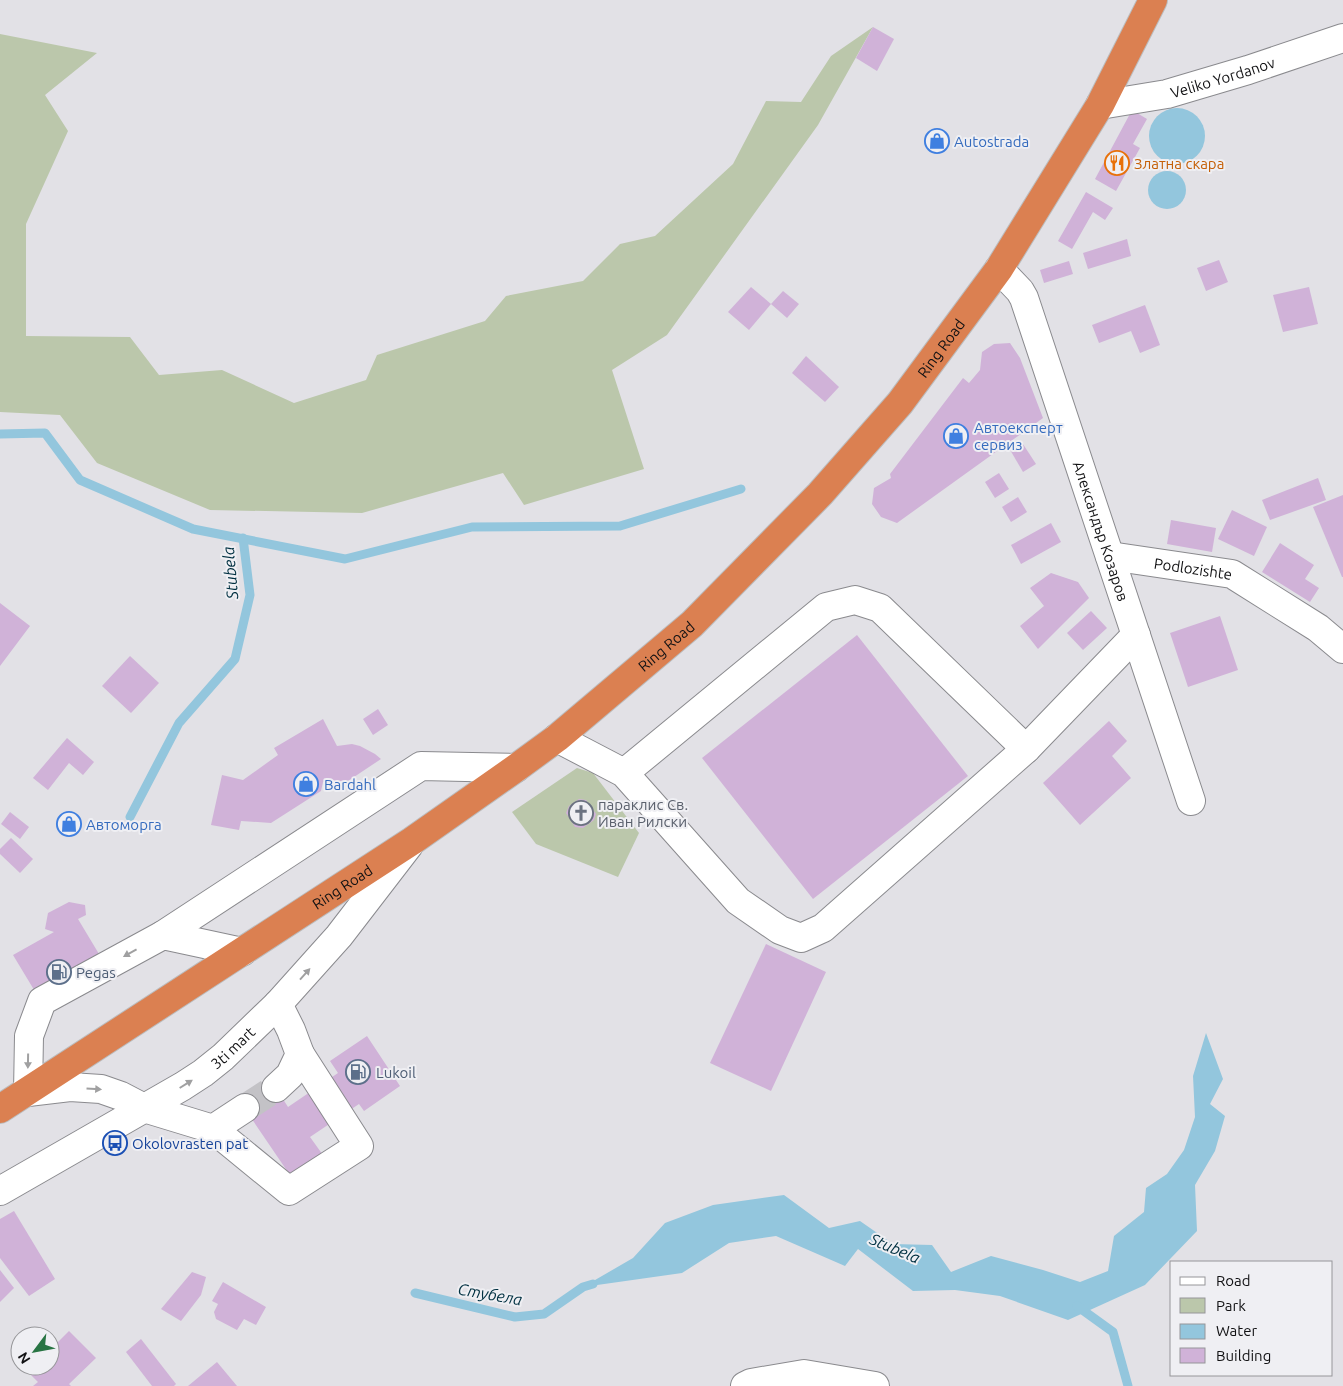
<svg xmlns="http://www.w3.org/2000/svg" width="1343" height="1386" font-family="Ubuntu,sans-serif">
<rect width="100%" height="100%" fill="#e2e1e6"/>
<g fill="#bbc7ab">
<path d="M873,27L818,125L667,335L612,370L644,469L524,505L503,473L362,513L210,510L97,463L60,415L0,412V34L97,53L45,95L68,131L26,224V336L130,337L159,375L222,370L294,403L366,380L377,355L485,321L506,296L583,281L620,244L655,236L733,164L766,101L801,102L831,56Z"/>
<path d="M577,768L593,773L639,833L618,877L536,844L512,812Z"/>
</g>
<g fill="#93c6dd">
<circle cx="1177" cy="136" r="28"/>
<circle cx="1167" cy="190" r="19"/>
<path d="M1206,1033L1223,1079L1210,1104L1225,1116L1215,1151L1195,1185L1197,1231L1145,1285L1068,1320L1000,1296L955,1290L913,1291L858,1249L845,1266L776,1236L729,1243L682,1273L583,1287L633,1258L665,1223L713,1205L784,1195L829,1228L860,1221L893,1244L932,1245L951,1272L991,1256L1043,1270L1080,1282L1108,1271L1114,1236L1144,1212L1146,1188L1167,1174L1184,1150L1195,1117L1193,1076Z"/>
</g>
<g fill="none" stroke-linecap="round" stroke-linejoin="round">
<g stroke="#93c6dd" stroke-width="9">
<path d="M0,434L45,433L80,480L193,529L345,559L472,527L620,526L741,489"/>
<path d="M130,817L179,723L235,659L250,595L243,538"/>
<path d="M415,1293L515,1317L544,1314L583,1287L593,1284"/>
<path d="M1077,1306L1113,1332L1128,1386"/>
</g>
</g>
<g fill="#d0b2d8">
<path d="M873,27L894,39L877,71L856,58Z"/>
<path d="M1132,110L1147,119L1133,144L1140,148L1116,191L1095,179Z"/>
<path d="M1086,192L1113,208L1105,220L1093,212L1072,249L1058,241Z"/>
<path d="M1127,239L1131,256L1088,269L1083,253Z"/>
<path d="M1219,260L1228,282L1206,291L1197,268Z"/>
<path d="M1069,261L1073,274L1044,283L1040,270Z"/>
<path d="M751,287L771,304L749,330L728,312Z"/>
<path d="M1309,287L1318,324L1283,332L1273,295Z"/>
<path d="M783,291L799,304L787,318L771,304Z"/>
<path d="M1145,305L1160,345L1140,353L1131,331L1099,343L1092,325Z"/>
<path d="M1010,343L1020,358L1043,418L897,523L881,517L872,504L874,488L891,478L890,474L963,378L969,383L980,370L982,352L994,344Z"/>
<path d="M806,356L839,387L825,402L792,373Z"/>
<path d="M1021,441L1036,464L1023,472L1009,448Z"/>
<path d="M999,473L1009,489L995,498L985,482Z"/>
<path d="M1318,478L1326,500L1270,520L1262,500Z"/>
<path d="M1343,495V577H1342L1313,507Z"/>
<path d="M1018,497L1027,512L1011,522L1002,507Z"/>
<path d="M1232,510L1267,527L1254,556L1218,539Z"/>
<path d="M1171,520L1216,528L1212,552L1167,544Z"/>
<path d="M1051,523L1061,542L1021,564L1011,545Z"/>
<path d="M1280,543L1314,565L1305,579L1319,588L1310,602L1262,572Z"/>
<path d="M1051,573L1078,582L1089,598L1038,649L1020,626L1044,606L1030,588Z"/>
<path d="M0,603L30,626L0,666Z"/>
<path d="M1091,611L1107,628L1083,650L1067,633Z"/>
<path d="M1220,616L1238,670L1188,687L1170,633Z"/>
<path d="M857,635L968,776L813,899L702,758Z"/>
<path d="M130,656L159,683L131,713L102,686Z"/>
<path d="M378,709L388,725L373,735L363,719Z"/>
<path d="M323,719L337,746L352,744L360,746L375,754L381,759L336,789L334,780L323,782L321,791L271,823L241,821L239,830L211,825L222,775L243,780L278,755L274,748Z"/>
<path d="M1109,721L1127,741L1112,756L1131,778L1080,825L1043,783Z"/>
<path d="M67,738L94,762L83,775L69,763L48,790L33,778Z"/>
<path d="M579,799L586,800L596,814L594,820L583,828L575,827L566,813L569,806Z"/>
<path d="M10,812L29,827L20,839L1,824Z"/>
<path d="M11,838L33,859L20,873L0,854V849Z"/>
<path d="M69,902L85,905L86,915L78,919L99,954L48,1013L13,955L54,932L45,929L48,913Z"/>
<path d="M766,944L826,972L771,1091L710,1063Z"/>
<path d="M367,1036L400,1086L364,1111L359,1104L310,1137L328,1162L296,1184L241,1103L272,1082L288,1107L338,1073L330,1061Z"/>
<path d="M14,1211L55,1279L29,1296L0,1258V1219Z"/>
<path d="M0,1270L14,1288L0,1302Z"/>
<path d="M192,1272L206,1277L201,1295L181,1321L161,1309Z"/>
<path d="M223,1282L266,1307L256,1325L244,1319L237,1330L216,1319L214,1312L218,1304L212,1301Z"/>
<path d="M69,1331L96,1358L69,1384L71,1386H33L38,1382L28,1372L34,1366H50V1350Z"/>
<path d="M141,1339L176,1384L174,1386H152L126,1352Z"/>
<path d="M217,1362L237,1386H188Z"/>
</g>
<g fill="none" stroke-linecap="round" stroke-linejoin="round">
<path stroke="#c3c2c6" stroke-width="28" stroke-dasharray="28 14" stroke-linecap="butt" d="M245,1108L276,1088"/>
<defs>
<g id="minor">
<path id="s1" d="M1100,105L1167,94L1248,70L1343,38"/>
<path id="s2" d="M999,269L1020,291L1024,298L1191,801"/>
<path id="s3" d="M1110,556L1232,574L1318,628L1343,649"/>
<path d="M557,738L624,773L738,901L780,930L801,938L823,928L1026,749L880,608L855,600L826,607L624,773"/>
<path d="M1026,749L1136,635"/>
<path d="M163,935L421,766L516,768"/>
<path d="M242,952L163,935L42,1001L29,1036L28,1092L70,1087L101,1089L121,1096L144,1108L213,1129L245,1108"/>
<path d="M276,1088L290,1075L300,1054L291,1030L278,1004"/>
<path d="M213,1129L289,1191L359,1146L300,1054"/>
<path id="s4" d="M0,1191L183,1086L203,1073L223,1057L278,1004L339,936L409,845"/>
<path d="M745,1386L751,1383L804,1374L875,1386"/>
</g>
<g id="highway">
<path id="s5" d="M0,1109L412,841L516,768L557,738L692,624L820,494L900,403L999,269L1100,105L1153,0"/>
</g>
</defs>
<use href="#minor" stroke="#8a8a8e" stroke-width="30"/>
<use href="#highway" stroke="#bcbcbd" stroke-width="30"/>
<use href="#minor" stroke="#fff" stroke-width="28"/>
<use href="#highway" stroke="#db8051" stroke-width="28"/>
</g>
<defs><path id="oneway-solid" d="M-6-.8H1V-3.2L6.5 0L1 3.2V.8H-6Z" transform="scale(1.25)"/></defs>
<g fill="#a0a0a1">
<use href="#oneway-solid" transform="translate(130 953) rotate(151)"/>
<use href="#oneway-solid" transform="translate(305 974) rotate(-48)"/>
<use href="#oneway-solid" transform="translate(28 1061) rotate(91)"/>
<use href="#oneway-solid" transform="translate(186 1084) rotate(-32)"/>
<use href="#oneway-solid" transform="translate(94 1089) rotate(4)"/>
</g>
<defs>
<symbol id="shop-ring" viewBox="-11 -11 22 22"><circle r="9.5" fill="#efeff3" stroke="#3f7fe0" stroke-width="1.5"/><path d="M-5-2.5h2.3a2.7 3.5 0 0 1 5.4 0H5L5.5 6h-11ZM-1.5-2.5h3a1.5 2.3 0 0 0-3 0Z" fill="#3f7fe0"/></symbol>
<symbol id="restaurant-ring" viewBox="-11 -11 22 22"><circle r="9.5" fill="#efeff3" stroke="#e8710a" stroke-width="1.5"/><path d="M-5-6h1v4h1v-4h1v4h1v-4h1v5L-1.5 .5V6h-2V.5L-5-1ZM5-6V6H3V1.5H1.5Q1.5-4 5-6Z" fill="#e8710a"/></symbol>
<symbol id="church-ring" viewBox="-11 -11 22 22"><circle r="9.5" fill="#efeff3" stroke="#6b7280" stroke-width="1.5"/><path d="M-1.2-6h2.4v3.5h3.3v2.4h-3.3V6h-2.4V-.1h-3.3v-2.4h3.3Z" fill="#6b7280"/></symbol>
<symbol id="fuel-ring" viewBox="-11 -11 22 22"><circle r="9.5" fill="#efeff3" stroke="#5c6f8a" stroke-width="1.5"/><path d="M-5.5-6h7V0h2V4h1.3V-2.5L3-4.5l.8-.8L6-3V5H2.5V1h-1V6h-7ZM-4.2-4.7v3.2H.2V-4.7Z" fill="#5c6f8a"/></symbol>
<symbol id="bus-ring" viewBox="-11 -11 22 22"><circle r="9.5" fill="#efeff3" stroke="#1a4fb4" stroke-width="1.5"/><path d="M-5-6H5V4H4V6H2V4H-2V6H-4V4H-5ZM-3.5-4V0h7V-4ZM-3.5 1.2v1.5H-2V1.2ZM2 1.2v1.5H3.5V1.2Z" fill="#1a4fb4"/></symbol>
</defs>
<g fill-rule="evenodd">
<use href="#shop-ring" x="923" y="127" width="28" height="28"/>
<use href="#restaurant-ring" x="1103" y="149" width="28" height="28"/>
<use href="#shop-ring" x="942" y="422" width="28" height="28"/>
<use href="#shop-ring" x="292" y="770" width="28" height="28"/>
<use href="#church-ring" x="567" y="799" width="28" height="28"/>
<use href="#shop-ring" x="55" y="810" width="28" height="28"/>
<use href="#fuel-ring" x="45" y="958" width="28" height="28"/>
<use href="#fuel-ring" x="344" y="1058" width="28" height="28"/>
<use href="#bus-ring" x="101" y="1129" width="28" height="28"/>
</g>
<g text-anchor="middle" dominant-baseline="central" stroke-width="4" stroke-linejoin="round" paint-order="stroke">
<g font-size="15" fill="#111113" stroke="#efeff3">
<text stroke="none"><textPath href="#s1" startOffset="126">Veliko Yordanov</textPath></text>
<text stroke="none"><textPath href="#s5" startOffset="1218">Ring Road</textPath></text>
<text stroke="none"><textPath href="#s2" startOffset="284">Александър Козаров</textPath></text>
<text stroke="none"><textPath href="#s3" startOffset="84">Podlozishte</textPath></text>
<text stroke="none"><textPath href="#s5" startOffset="812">Ring Road</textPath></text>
<text stroke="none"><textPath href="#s5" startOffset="408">Ring Road</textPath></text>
<text stroke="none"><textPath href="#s4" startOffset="274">3ti mart</textPath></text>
</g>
<g font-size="15" fill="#366cbe" stroke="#efeff3" text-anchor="start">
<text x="954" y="141">Autostrada</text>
<text x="974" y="427">Автоексперт<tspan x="974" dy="17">сервиз</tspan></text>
<text x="324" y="784">Bardahl</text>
<text x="86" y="824">Автоморга</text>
</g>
<g font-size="15" fill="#c56008" stroke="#efeff3" text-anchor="start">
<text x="1134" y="163">Златна скара</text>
</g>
<g font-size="15" fill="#5b616d" stroke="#efeff3" text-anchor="start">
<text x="598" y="804">параклис Св.<tspan x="598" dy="17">Иван Рилски</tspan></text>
</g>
<g font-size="15" fill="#4e5e75" stroke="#efeff3" text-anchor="start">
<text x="76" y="972">Pegas</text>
<text x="376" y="1072">Lukoil</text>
</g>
<g font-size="15" fill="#164399" stroke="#efeff3" text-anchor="start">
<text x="132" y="1143">Okolovrasten pat</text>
</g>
<g font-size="16" font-style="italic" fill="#013041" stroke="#efeff3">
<text transform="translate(230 573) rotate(-95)">Stubela</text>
<text transform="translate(895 1248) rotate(23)">Stubela</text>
<text transform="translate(490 1294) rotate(10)">Стубела</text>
</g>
</g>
<rect x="1170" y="1261" width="162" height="115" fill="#efeff3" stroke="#969699"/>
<rect x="1180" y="1277" width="25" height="8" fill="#ffffff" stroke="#969699"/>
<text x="1216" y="1286" font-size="15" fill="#111113">Road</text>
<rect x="1180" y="1298" width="25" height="15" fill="#bbc7ab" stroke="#969699"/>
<text x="1216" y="1311" font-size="15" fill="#111113">Park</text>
<rect x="1180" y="1324" width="25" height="15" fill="#93c6dd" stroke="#969699"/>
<text x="1216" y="1336" font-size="15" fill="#111113">Water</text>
<rect x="1180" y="1348" width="25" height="15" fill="#d0b2d8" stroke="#969699"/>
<text x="1216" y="1361" font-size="15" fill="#111113">Building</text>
<g transform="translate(35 1351) rotate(238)"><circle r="24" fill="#efeff3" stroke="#969699"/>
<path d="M0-4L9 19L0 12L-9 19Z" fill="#287443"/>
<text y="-8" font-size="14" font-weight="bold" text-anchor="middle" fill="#111113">N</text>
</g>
</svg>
